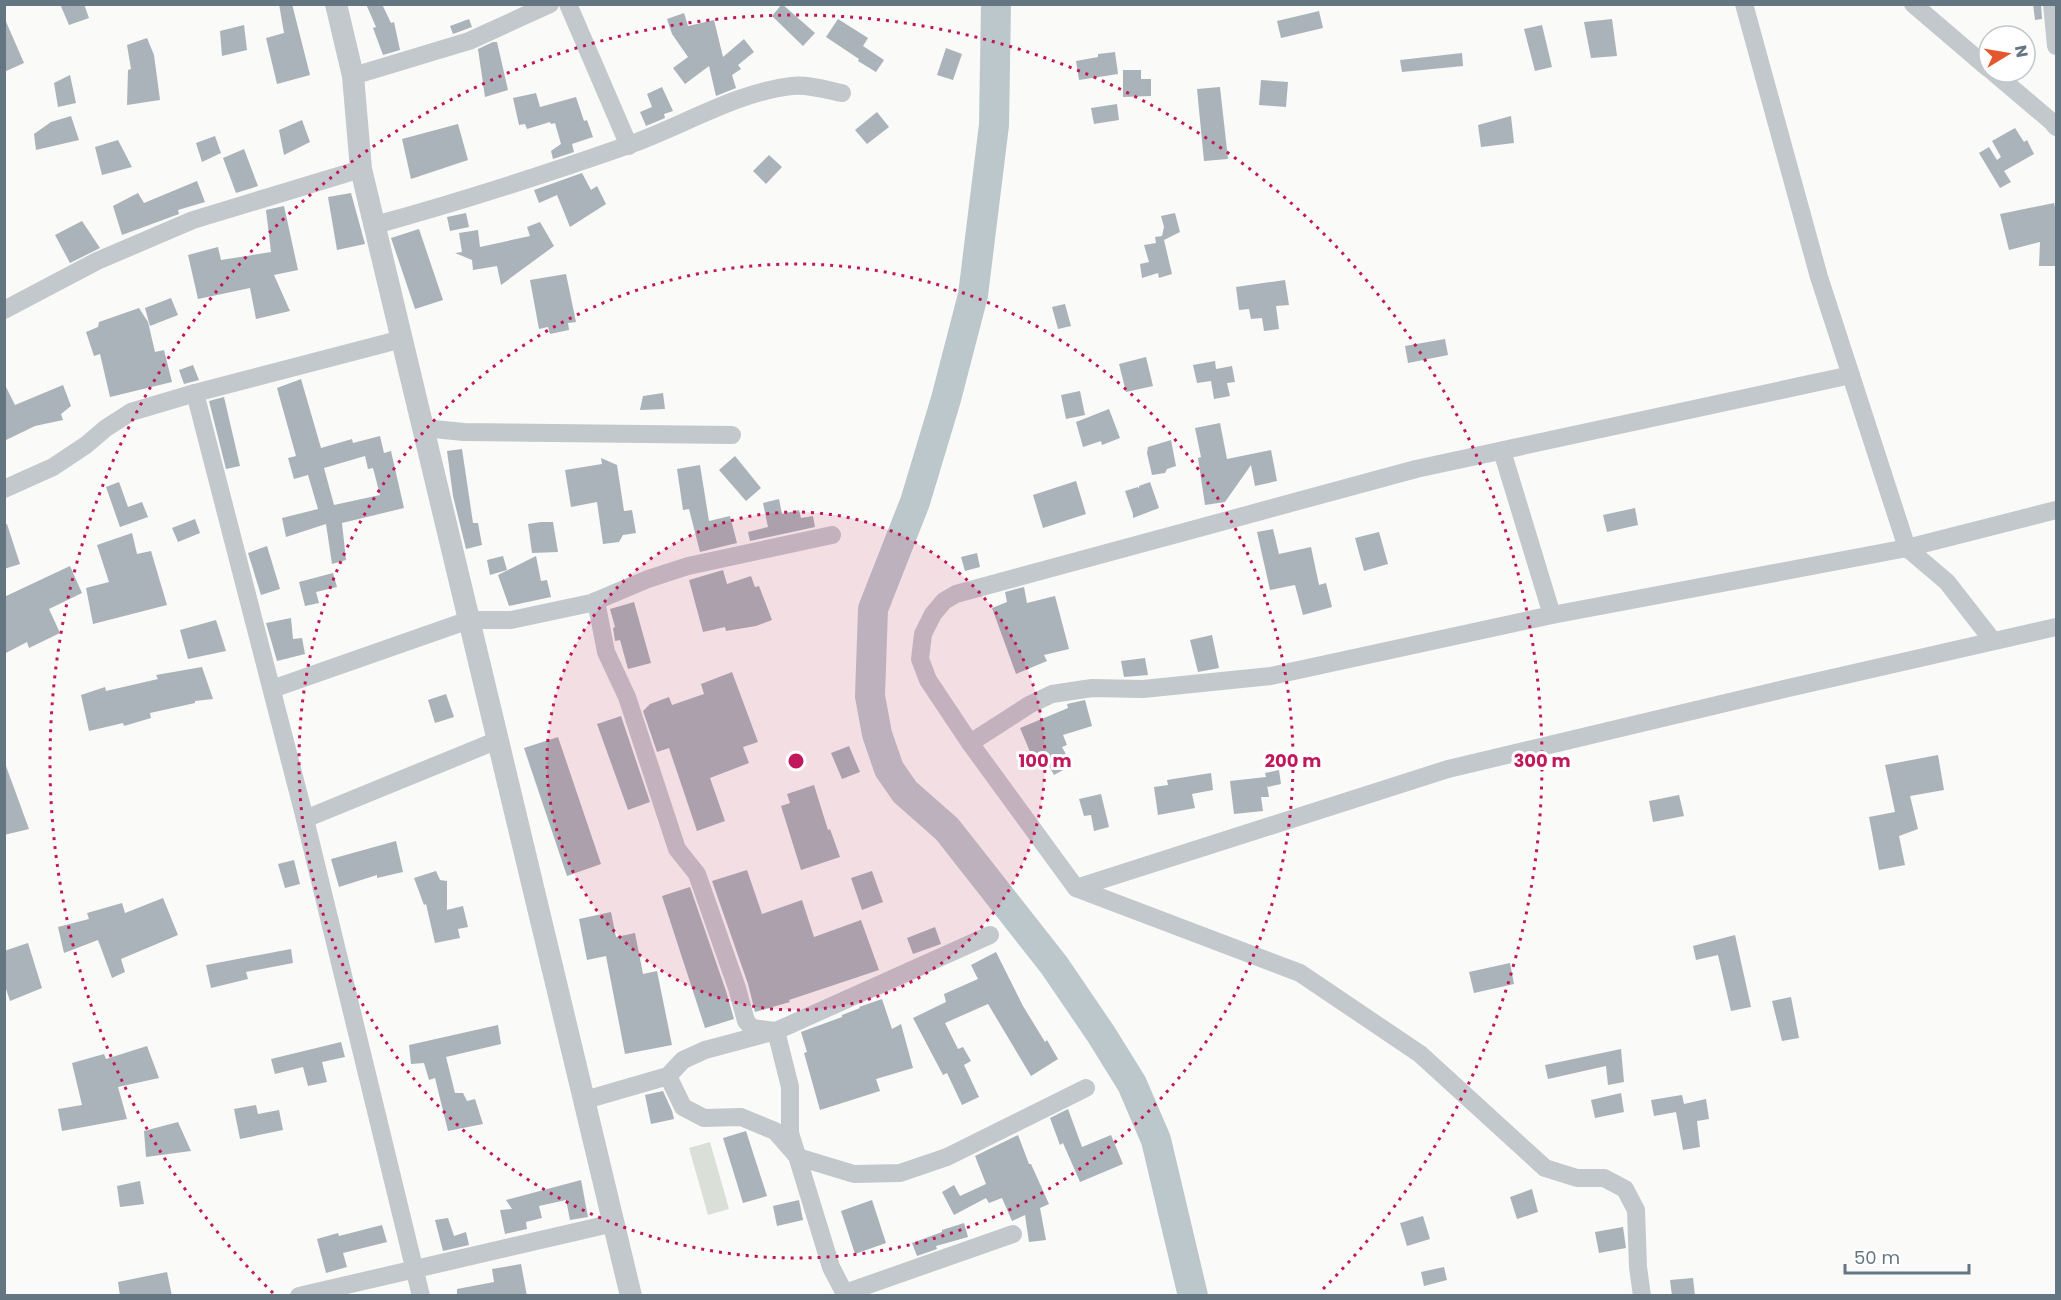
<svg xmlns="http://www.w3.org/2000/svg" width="2061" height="1300" font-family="Poppins,sans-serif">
<rect width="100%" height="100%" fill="#fafaf8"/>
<path fill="#dadfd7" d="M710,1142L729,1209L708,1215L689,1148Z"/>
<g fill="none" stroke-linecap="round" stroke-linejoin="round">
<path stroke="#bbc7cb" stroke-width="30" d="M996,4L994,125L973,295L946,399L915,502L873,609L870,696L877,734L889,769L905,792L947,829L1054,965L1101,1034L1132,1084L1156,1140L1193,1296"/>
</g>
<g fill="#aab3b9" fill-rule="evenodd">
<path d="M60,4H84L89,18L69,25Z"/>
<path d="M279,4H292L310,75L277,84L266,38L284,33Z"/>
<path d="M366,4H382L391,23L394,22L400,50L383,55L373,28L376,27Z"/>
<path d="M782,4L815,33L803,46L772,16Z"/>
<path d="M2033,4H2041L2042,19L2035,20Z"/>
<path d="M1319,11L1323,28L1281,38L1277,21Z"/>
<path d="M684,13L688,26L714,20L723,57L744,39L754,52L738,65L741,69L732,75L736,88L716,96L709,66L685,84L673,68L688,57L672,34L667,19Z"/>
<path d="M4,17L24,63L4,72Z"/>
<path d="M469,19L472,27L453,34L450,26Z"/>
<path d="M838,19L868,38L863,46L884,60L876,72L858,61L859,59L826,37Z"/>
<path d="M1612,19L1617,56L1591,58L1584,22Z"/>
<path d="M244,25L247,50L222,56L220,31Z"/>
<path d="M1542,25L1552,67L1535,71L1524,29Z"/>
<path d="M147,38L154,55L160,100L127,105L128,70L131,69L127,45Z"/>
<path d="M493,42H497L508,90L485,97L478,49Z"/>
<path d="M946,48L962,54L953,80L937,75Z"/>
<path d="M1115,52L1118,74L1079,80L1076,61L1098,57V54Z"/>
<path d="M1462,53L1463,66L1402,72L1400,60Z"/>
<path d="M1123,70H1141V79H1151V96L1123,97Z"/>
<path d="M70,75L76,103L58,107L54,83Z"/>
<path d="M1261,80L1288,82L1286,107L1259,105Z"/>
<path d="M662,87L673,111L664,114L665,118L646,126L640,112L652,107L647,94Z"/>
<path d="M1220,87L1228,159L1204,161L1197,89Z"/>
<path d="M536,93L540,107L576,97L584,121L587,120L593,137L572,144L574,152L553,159L551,151L561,144L555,123L551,124L550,122L527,129L525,124L519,125L513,98Z"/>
<path d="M1117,104L1119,120L1094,124L1091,108Z"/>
<path d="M877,112L889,127L867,144L855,130Z"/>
<path d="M71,116L79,140L36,150L34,134L51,122Z"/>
<path d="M1511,116L1514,143L1481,147L1478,125Z"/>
<path d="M302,120L310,142L284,155L279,130Z"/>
<path d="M458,124L468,160L411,179L402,139Z"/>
<path d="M2015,128L2024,142L2027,140L2034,154L2004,171L2011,182L2000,188L1979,153L1989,147L1997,160L2001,157L1992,141Z"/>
<path d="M215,136L221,153L202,162L196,143Z"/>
<path d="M118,140L132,167L102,175L95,147Z"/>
<path d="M244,149L258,186L236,193L223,158Z"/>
<path d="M769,155L782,167L766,184L753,171Z"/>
<path d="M582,173L591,190L597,186L606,204L570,227L557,195L539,203L534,190Z"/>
<path d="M197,181L205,202L178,210L179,214L122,235L113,206L138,193L144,203Z"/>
<path d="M351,193L365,244L337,250L328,197Z"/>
<path d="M2054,203L2056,211V266H2039L2040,242L2009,250L2000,214Z"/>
<path d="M284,206L298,270L274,275L290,311L256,319L250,288L198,299L188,255L218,247L221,260L271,252L266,210Z"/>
<path d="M466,213L469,227L450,231L447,217Z"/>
<path d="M1175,213L1180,232L1164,240L1172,274L1159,278L1158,273L1142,278L1140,264L1149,262L1144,245L1156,243L1155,237L1162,236L1164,227L1161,216Z"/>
<path d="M82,221L100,248L70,263L55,235Z"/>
<path d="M540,222L554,246L501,285L497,266L473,270L472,260L455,253L462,252L459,233L478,230L480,247L530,236L527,227Z"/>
<path d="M419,229L443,300L415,309L391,238Z"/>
<path d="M566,274L576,322L568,323L569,330L550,334L548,327L539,329L530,280Z"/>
<path d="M1285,280L1289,305L1276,306L1279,329L1264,331L1262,318L1251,319L1249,309L1239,310L1236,287Z"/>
<path d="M171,298L178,315L150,326L145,308Z"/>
<path d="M1065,304L1071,326L1058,329L1052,307Z"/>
<path d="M139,308L148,322L155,352L164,350L172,382L110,397L100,354L94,356L86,332L98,327L99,322Z"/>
<path d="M1445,339L1448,355L1408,363L1405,346Z"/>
<path d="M1146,357L1153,386L1126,392L1119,364Z"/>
<path d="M1215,361L1216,369L1232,366L1235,382L1227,383L1230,396L1214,399L1211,381L1197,383L1193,365Z"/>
<path d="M193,365L199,380L184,384L179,370Z"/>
<path d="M301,379L321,448L352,439L353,443L380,436L384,453L391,451L404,508L342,523L346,560L332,564L326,524L286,537L282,518L318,509L308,475L294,479L288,458L296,456L277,388ZM365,456L368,469L373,468L380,495L334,505L324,468Z"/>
<path d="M4,383L15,405L63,385L71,406L61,414L63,420L35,426L4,441Z"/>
<path d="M1080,391L1085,415L1066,419L1061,395Z"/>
<path d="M663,393L665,409L640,410L643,396Z"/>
<path d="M224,397L240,466L226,469L209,401Z"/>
<path d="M1109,409L1120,438L1102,445L1101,441L1083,447L1076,422Z"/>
<path d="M1220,423L1227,459L1271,450L1277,481L1255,486L1251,465L1225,502L1205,505L1198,458L1201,457L1195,428Z"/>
<path d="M1171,440L1176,466L1167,469L1165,473L1152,475L1147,453L1148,447Z"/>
<path d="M462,449L473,523H478L482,545L466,549L453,496L447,451Z"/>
<path d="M735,456L761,488L746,501L719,470Z"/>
<path d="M601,458L617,465L624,511L632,510L636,533L623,535L619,542L603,544L597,502L571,507L565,470L602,464Z"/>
<path d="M700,465L709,521L730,516L737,543L700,552L689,509L683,510L677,469Z"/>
<path d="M1076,481L1086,514L1043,528L1033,495Z"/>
<path d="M119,482L128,507L142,502L148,517L120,527L106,487Z"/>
<path d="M1150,482L1159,508L1133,518V514L1125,491L1138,487L1139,489V486Z"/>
<path d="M779,499L782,514L799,510L801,518L813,516L815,527L750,541L748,532L768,527L763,503Z"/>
<path d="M1635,508L1638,525L1607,532L1603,515Z"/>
<path d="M195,519L200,533L178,542L172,528Z"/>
<path d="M541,522H553L558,552L532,553L528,524Z"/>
<path d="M7,524L20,564L4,569V525Z"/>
<path d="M1273,529L1279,554L1311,547L1319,585L1326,583L1332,607L1303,615L1295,585L1270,590L1257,532Z"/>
<path d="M1379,532L1388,564L1364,571L1355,538Z"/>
<path d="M132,533L137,554L151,551L167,605L93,624L86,588L109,582L97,545Z"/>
<path d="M267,546L280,589L261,595L248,553Z"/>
<path d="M977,553L980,567L965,571L961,557Z"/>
<path d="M503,556L507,570L490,575L487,560Z"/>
<path d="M536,556L541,581L547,580L551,597L509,606L498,575Z"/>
<path d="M70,566L82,593L49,609L60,633L29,648L27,642L4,654V597Z"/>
<path d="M723,570L727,584L751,576L755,587L759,586L772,620L756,626L726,631L725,627L703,632L689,580Z"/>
<path d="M333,573L337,587L316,592L319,603L305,606L299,582Z"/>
<path d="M1024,587L1027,603L1055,596L1069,649L1044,655L1047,661L1016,674L992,608L1007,602L1005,592Z"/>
<path d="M634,602L651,663L628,669L620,640L615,641L613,628L615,627L610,609Z"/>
<path d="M291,618L293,639L302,638L305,654L277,661L266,623Z"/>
<path d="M216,620L226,651L188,659L180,630Z"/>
<path d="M1212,635L1219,668L1198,672L1190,640Z"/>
<path d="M1145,658L1148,675L1124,677L1121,661Z"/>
<path d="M202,667L213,699L195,701V703L150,713L151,718L124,726L123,723L89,731L81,695L105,687L106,691L158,679L156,675Z"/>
<path d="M732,672L758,742L743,747L749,763L710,778L725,821L697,831L669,748L657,752L643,711L650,704L669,697L672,705L704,694L701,684Z"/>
<path d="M446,694L454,717L435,723L428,700Z"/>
<path d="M1085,700L1092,726L1063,735L1067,745L1062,747L1072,765L1054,775L1043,755L1033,759L1020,728L1068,708L1067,704Z"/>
<path d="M621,716L650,802L628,810L597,724Z"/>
<path d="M558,737L601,864L567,876L524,748Z"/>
<path d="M849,746L860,772L842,779L831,753Z"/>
<path d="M1938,755L1944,790L1910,796L1918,829L1899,836L1905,865L1879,870L1869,817L1895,812L1885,765Z"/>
<path d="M6,766L29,829L4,835V767Z"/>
<path d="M1279,770L1281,784L1268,787L1267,785L1269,797H1261L1263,811L1234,814L1230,781L1266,777L1265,773Z"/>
<path d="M1211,773L1213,790L1192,794L1195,808L1158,815L1154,787L1168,785L1167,780Z"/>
<path d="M814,785L828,830L830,829L840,857L801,870L781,806L790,803L787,794Z"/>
<path d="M1101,794L1109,827L1094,831L1091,815L1084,816L1079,799Z"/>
<path d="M1679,795L1684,816L1653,822L1649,801Z"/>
<path d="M396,841L403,872L377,878V875L339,887L331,859Z"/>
<path d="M294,860L300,884L285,888L278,864Z"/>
<path d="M747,870L762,914L802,900L814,937L861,920L879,970L789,1000L790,1002L755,1012L748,984L712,881Z"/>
<path d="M436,871L440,880L447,881V910L463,906L468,927L458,929L460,938L435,943L426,904L424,905L414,878Z"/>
<path d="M872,871L883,902L862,910L851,878Z"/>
<path d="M690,887L726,991L734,1019L705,1028L662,896Z"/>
<path d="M163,898L178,935L121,959L125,972L112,978L98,940L64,953L58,927L89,919L87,913L122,903L125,913Z"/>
<path d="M611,912L616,937L635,933L643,974L657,971L672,1045L625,1054L606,956L587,960L579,919Z"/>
<path d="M935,927L941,944L913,954L907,938Z"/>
<path d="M1735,935L1751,1007L1731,1011L1718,955L1696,960L1693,946Z"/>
<path d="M28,943L42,988L10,1001L4,983V951Z"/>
<path d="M291,949L293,963L246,972L248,979L211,988L206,965Z"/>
<path d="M996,952L1023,1006L1045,1042L1047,1040L1058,1059L1031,1076L988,1004L945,1023L958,1049L963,1047L971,1061L964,1065L979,1097L962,1105L947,1073L943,1075L913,1018L946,1002L944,994L978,979L971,965Z"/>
<path d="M1510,963L1514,984L1474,993L1469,972Z"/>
<path d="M1791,997L1799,1038L1782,1041L1772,1001Z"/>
<path d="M882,999L892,1029L901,1024L913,1068L876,1079L880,1091L820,1110L804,1053L807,1052L801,1032L842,1017V1015L860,1008L859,1007Z"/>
<path d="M498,1025L501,1044L446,1057L455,1093H463L467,1101L475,1099L483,1124L448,1131L435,1078L429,1080L424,1063L411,1064L409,1045Z"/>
<path d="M341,1042L345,1057L322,1062L327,1082L308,1086L303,1067L275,1074L271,1059Z"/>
<path d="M147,1046L159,1078L118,1087L127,1119L62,1131L58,1109L82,1105L72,1063L104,1054L106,1059Z"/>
<path d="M1621,1049L1624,1082L1608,1085L1606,1066L1548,1079L1545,1065Z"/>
<path d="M663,1091L672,1111L674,1119L651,1124L645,1095Z"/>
<path d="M1621,1093L1624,1112L1595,1118L1591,1100Z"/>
<path d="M1682,1095L1684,1104L1706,1099L1709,1119L1697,1121L1700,1147L1683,1150L1676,1112L1654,1116L1651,1100Z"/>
<path d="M256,1105L258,1114L279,1110L283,1130L240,1139L234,1109Z"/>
<path d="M1068,1109L1082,1147L1111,1135L1123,1164L1080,1182L1063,1143L1060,1145L1050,1118Z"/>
<path d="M178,1122L191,1151L146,1157L144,1131Z"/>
<path d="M746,1131L767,1196L743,1203L723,1138Z"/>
<path d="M1018,1135L1029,1164H1031L1049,1204L1040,1208L1046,1240L1029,1242L1025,1215L1012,1221L1002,1198L989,1203L986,1198L954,1215L942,1192L954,1185L960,1196L986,1184L975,1156Z"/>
<path d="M581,1180L588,1217L570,1220L566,1200L539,1206L542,1218L526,1222L527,1229L505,1234L500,1210L512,1209L506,1200Z"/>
<path d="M140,1181L144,1204L120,1207L117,1186Z"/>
<path d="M1532,1189L1538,1212L1517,1219L1510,1197Z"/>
<path d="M799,1200L803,1220L777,1226L773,1206Z"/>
<path d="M872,1200L886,1243L855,1254L841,1211Z"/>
<path d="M1423,1216L1430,1239L1407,1246L1400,1223Z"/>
<path d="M448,1218L454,1236L466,1232L469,1245L443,1251L435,1220Z"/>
<path d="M964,1223L968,1237L936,1246L937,1249L917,1256L912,1243L942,1232V1230Z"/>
<path d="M382,1225L387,1242L343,1253L347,1267L326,1273L317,1239L338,1233L339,1236Z"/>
<path d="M1623,1227L1626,1248L1599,1253L1595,1232Z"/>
<path d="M521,1264L527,1296H457V1289L494,1282L492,1269Z"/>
<path d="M1444,1267L1447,1280L1424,1286L1421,1272Z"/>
<path d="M167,1272L172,1296H120L118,1282Z"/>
<path d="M1693,1278L1695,1296H1672L1670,1280Z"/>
</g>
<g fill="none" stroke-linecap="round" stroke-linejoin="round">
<g stroke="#c3c8cc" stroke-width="18">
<path d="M568,4L629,146"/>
<path d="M1744,4L1819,277L1907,548L1947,582L1993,641"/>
<path d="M1913,4L1989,69"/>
<path d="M2052,4L2056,46"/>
<path d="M1993,72L2052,122L2056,127"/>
<path d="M353,76L469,41L550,4"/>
<path d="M375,225C459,202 543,175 626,146C679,128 736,92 792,86C808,84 827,90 842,93"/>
<path d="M4,310L97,261L193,220L361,169"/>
<path d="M195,393L305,819L421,1296"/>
<path d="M423,428L464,432L732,435"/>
<path d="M1502,451L1552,615"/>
<path d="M4,489L53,467L86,445L106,428L131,412L195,393L402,339"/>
<path d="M596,601L606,652L627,697L677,849L697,874L737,988L746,1021L752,1028L776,1031L790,1087V1133L831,1267L846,1296"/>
<path d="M272,689L469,620H511L591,603L648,579L688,566L832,535"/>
<path d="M970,743L1029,705L1052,694L1092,688L1143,689L1271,676L1552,615L1907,548L2056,510"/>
<path d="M305,819L498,740"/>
<path d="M1076,888L1448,769L1784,689L2056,627"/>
<path d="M668,1076L683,1107L704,1118L741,1117L775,1131L798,1157L854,1174L900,1173L947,1157L1086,1088"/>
<path d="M592,1098L668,1076L683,1060L705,1050L776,1031L990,935"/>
<path d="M845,1293L1013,1234"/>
<path d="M299,1296L614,1223"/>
<path d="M1642,1296L1638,1267L1636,1210L1625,1189L1604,1178H1577L1545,1168L1420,1054L1300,973L1076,888L970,743L928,680L920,659L923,634L933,614L944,601L956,594L1416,469L1851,375"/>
</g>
<path stroke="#c3c8cc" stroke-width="22" d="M336,4L353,76L361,169L631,1296"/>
</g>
<circle cx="796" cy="761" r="249" fill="#c2185b" fill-opacity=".12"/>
<g fill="none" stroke="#c2185b" stroke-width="3" stroke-dasharray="3 6">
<circle cx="796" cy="761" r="249"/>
<circle cx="796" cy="761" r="497"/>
<path d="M273 1293A746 746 0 1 1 1319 1293"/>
</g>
<circle cx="796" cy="761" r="9" fill="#c2185b" stroke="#fff" stroke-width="3"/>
<g font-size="18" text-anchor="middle" font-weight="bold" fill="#c2185b" stroke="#fff" stroke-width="6" stroke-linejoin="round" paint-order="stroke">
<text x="1045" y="767">100 m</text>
<text x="1293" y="767">200 m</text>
<text x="1542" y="767">300 m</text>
</g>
<rect width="2061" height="1300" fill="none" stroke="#657683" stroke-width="12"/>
<g transform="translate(2007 54) rotate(79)"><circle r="28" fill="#ffffff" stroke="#c1c8cd" stroke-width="1.5"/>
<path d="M0-4.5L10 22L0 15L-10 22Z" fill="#e4572e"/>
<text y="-9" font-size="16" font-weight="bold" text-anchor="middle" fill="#657683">N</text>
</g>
<path d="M1845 1264v9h124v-9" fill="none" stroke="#657683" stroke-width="3"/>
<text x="1854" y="1264" font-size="18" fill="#657683" stroke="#ffffff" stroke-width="4.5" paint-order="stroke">50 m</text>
</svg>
